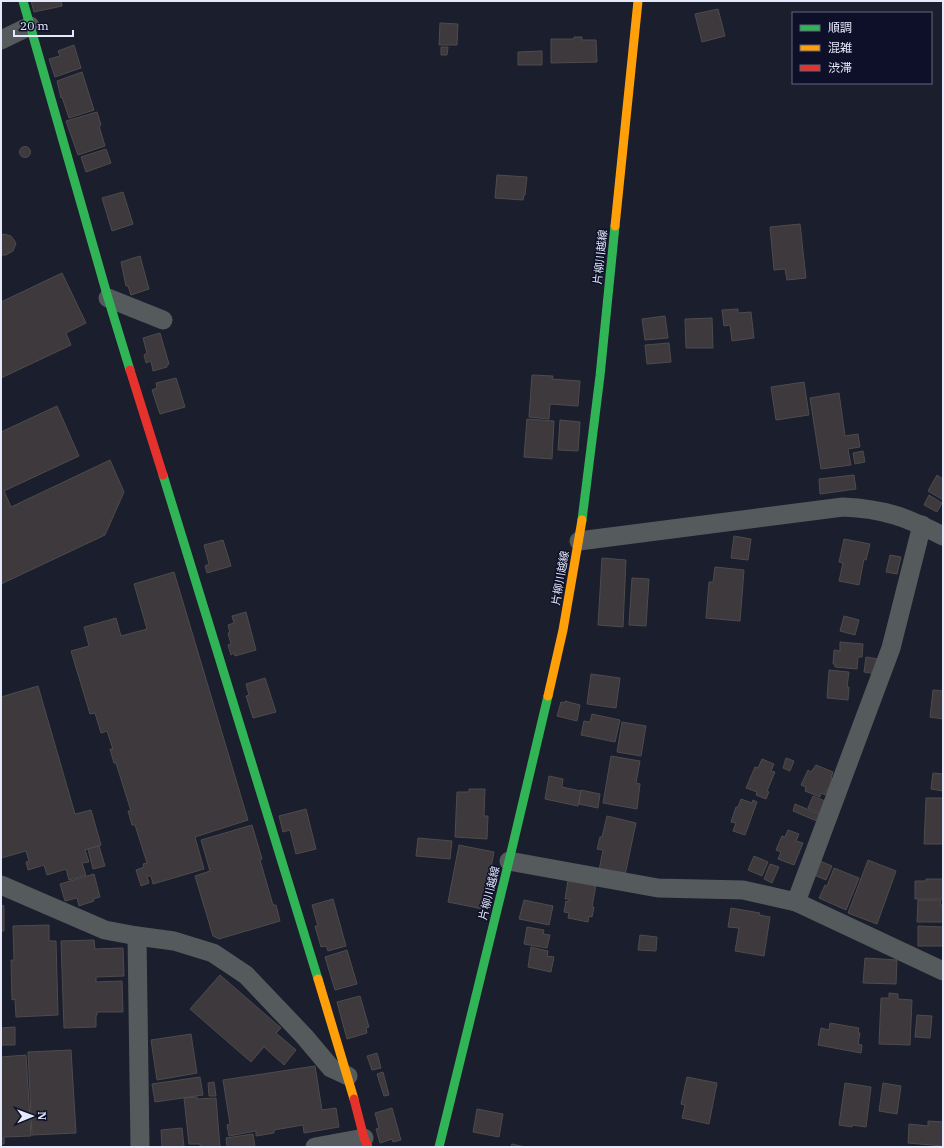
<svg xmlns="http://www.w3.org/2000/svg" width="944" height="1148" font-family="'IBM Plex Serif','Noto Sans JP',serif">
<rect width="100%" height="100%" fill="#1b1e2c"/>
<g fill="#3d393c" stroke="#4e4b4c">
<path d="M31,1H61L62,6L34,12Z"/>
<path d="M718,9L725,36L702,42L695,14Z"/>
<path d="M440,23L458,24L457,45H439Z"/>
<path d="M574,37H582V40H596L597,62L551,63V39H574Z"/>
<path d="M74,45L81,68L55,77L49,59L60,56L58,51Z"/>
<path d="M441,47H448L447,55H441Z"/>
<path d="M542,51V65H518V52Z"/>
<path d="M82,72L94,110L69,118L62,97L61,98L57,81Z"/>
<path d="M97,112L101,125L99,126L105,146L78,155L66,121Z"/>
<circle cx="25" cy="152" r="5.5"/>
<path d="M106,149L111,163L86,172L81,157Z"/>
<path d="M497,175L527,177L525,195H524L523,200L495,198Z"/>
<path d="M123,192L133,224L112,231L102,198Z"/>
<path d="M800,224L806,278L787,280L785,269L774,270L770,227Z"/>
<path d="M4,234L11,236L16,243L13,251L6,255H1V235Z"/>
<path d="M140,256L149,289L131,295L128,286H126L121,262Z"/>
<path d="M62,273L86,323L66,333L71,345L1,378V302Z"/>
<path d="M738,309V313L751,312L754,338L732,341L730,325L724,326L722,310Z"/>
<path d="M665,316L668,338L645,340L642,319Z"/>
<path d="M712,318L713,348H686L685,319Z"/>
<path d="M160,333L169,364L167,365V367L153,371L151,361L146,363L144,355L147,353L143,338Z"/>
<path d="M669,343L671,362L647,364L645,345Z"/>
<path d="M532,375L553,376L552,379L580,381L578,406L550,404L549,419L529,417Z"/>
<path d="M176,378L185,407L160,414L152,390L157,388L156,383Z"/>
<path d="M804,382L809,415L776,420L771,387Z"/>
<path d="M839,393L845,436L858,434L860,447L848,449L851,465L821,469L810,398Z"/>
<path d="M57,406L79,456L4,491L11,507L110,460L124,492L105,535L1,584V432Z"/>
<path d="M527,419L554,421L552,459L524,457Z"/>
<path d="M560,420L580,422L578,451L558,450Z"/>
<path d="M863,451L865,462L855,464L853,453Z"/>
<path d="M854,475L856,489L820,494L819,479Z"/>
<path d="M937,475L943,479V500L928,491Z"/>
<path d="M929,495L942,503L937,512L924,505Z"/>
<path d="M734,536L751,539L748,560L731,558Z"/>
<path d="M844,539L870,544L866,560L864,559L859,585L839,581L843,563L839,562Z"/>
<path d="M223,540L231,566L207,573L205,566L209,564L204,545Z"/>
<path d="M890,555L901,557L897,574L886,572Z"/>
<path d="M602,558L626,560L623,627L598,625Z"/>
<path d="M715,567L744,570L740,621L706,618L709,582H713Z"/>
<path d="M174,572L248,820L195,837L204,869L153,884L151,876H147L149,883L141,886L136,870L144,867L143,864L147,863L135,825H132L128,811H131L116,763H114L110,749H113L107,731L101,733L95,713L90,714L71,651L89,646L84,627L116,618L121,636L147,629L134,584Z"/>
<path d="M632,578L649,579L646,626L629,625Z"/>
<path d="M246,612L256,650L235,656L234,653L231,655L228,645L231,644L228,633H230L228,625L234,623L232,616Z"/>
<path d="M844,616L859,620L855,635L840,631Z"/>
<path d="M840,642L863,644L862,657H858L857,669L835,667V664H833L834,650L840,651Z"/>
<path d="M866,657L878,659L876,674L864,672Z"/>
<path d="M829,670L849,672L847,687H849L848,700L827,698Z"/>
<path d="M591,674L620,678L616,708L587,704Z"/>
<path d="M265,678L276,712L253,718L246,696L249,695L246,684Z"/>
<path d="M38,686L75,814L91,810L101,845L85,850L89,862L82,863L86,875L69,880L66,869L47,875L44,865L28,870L26,862L29,861L26,851L1,858V697Z"/>
<path d="M933,690L943,691V719L930,717Z"/>
<path d="M565,701L580,705L577,721L557,716L561,702L565,703Z"/>
<path d="M592,714L620,720L615,742L581,735L584,721L590,722Z"/>
<path d="M622,722L646,726L641,756L617,752Z"/>
<path d="M611,756L640,761L636,783L640,784L637,809L603,803Z"/>
<path d="M786,758L794,761L790,771L783,768Z"/>
<path d="M762,759L774,764L771,771L775,772L767,791L769,792L766,799L756,795L757,792L746,788L755,767L758,768Z"/>
<path d="M816,765L833,772L831,778L833,779L829,789L828,788L825,795L821,793L820,797L805,791L806,787L801,785L808,770L811,772Z"/>
<path d="M933,773L943,774V791L931,789Z"/>
<path d="M549,776L563,779L562,787L581,791L578,806L545,799Z"/>
<path d="M469,789H485L484,816H488L487,839L455,837L457,792H469Z"/>
<path d="M581,790L600,794L598,808L579,804Z"/>
<path d="M813,796L825,801L820,813L808,808Z"/>
<path d="M926,798H943V844H924Z"/>
<path d="M741,799L752,803L753,800L757,802L745,835L733,831L736,823L731,822L736,807H738Z"/>
<path d="M795,804L821,815L819,822L793,811Z"/>
<path d="M306,809L316,849L296,854L290,830L283,832L279,816Z"/>
<path d="M607,816L636,823L625,875L599,870L603,850L597,849L600,837H602Z"/>
<path d="M252,825L262,859L260,860L273,905H276L280,921L219,939L213,936L195,876L210,871L201,840Z"/>
<path d="M788,830L799,834L796,841L803,843L794,865L778,859L781,852L776,850L782,836L785,837Z"/>
<path d="M418,838L452,841L450,859L416,856Z"/>
<path d="M459,845L494,852L483,909L448,902Z"/>
<path d="M99,846L105,866L93,869L88,849Z"/>
<path d="M754,856L768,862L762,876L748,870Z"/>
<path d="M868,860L896,871L877,924L848,913Z"/>
<path d="M820,861L832,866L826,880L814,875Z"/>
<path d="M770,864L779,867L772,883L764,879Z"/>
<path d="M834,868L859,878L846,910L819,898L825,885L827,886Z"/>
<path d="M94,874L100,897L93,899L94,901L79,906L77,898L65,901L60,884Z"/>
<path d="M926,879H943V899H915V881H926Z"/>
<path d="M568,880L596,885L592,907H594L592,917L589,916L588,922L568,918L569,913L564,912L566,901L569,902V899H565Z"/>
<path d="M333,899L346,946L328,951L326,946L321,947L315,926H318L312,905Z"/>
<path d="M524,900L553,906L549,925L519,919Z"/>
<path d="M918,900H941L940,905H943V922H917Z"/>
<path d="M1,905L4,906V931H1Z"/>
<path d="M731,908L760,913L759,915L770,917L764,956L735,951L739,928L728,927Z"/>
<path d="M49,925V941H56L58,1015L16,1017L15,999L12,1000L11,960H14L13,926Z"/>
<path d="M918,926L943,927V946H918Z"/>
<path d="M527,927L544,930L543,934L550,935L547,948L524,944Z"/>
<path d="M640,935L657,937L656,951L638,950Z"/>
<path d="M94,940L95,949L123,948L124,976L96,977V982L122,981L123,1012H97V1015H96V1027L64,1028L61,941Z"/>
<path d="M531,947L548,951L547,956L554,957L551,972L528,967Z"/>
<path d="M347,950L357,984L335,990L325,957Z"/>
<path d="M865,958L897,960L896,984L863,983Z"/>
<path d="M220,975L281,1028L276,1033L296,1050L284,1065L264,1047L251,1062L190,1009Z"/>
<path d="M889,993L898,994V999L912,1000L910,1045L879,1044L881,998H889Z"/>
<path d="M360,996L369,1027L366,1028L367,1033L347,1039L337,1002Z"/>
<path d="M917,1015L932,1016L930,1038L915,1037Z"/>
<path d="M830,1023L859,1028L858,1033H860L858,1044L862,1045L861,1053L818,1045L821,1028L829,1030Z"/>
<path d="M15,1027V1045H1V1028Z"/>
<path d="M191,1034L197,1073L157,1080L151,1040Z"/>
<path d="M71,1050L76,1133L32,1135L28,1052Z"/>
<path d="M377,1053L381,1068L372,1070L367,1056Z"/>
<path d="M26,1055L31,1136L4,1137V1144H1V1057Z"/>
<path d="M315,1066L322,1110L336,1108L339,1127L304,1133L303,1125L274,1130V1133L256,1136V1131L229,1136L227,1125L230,1124L223,1080Z"/>
<path d="M383,1072L389,1095L384,1096L377,1074Z"/>
<path d="M200,1077L203,1095L155,1102L152,1084Z"/>
<path d="M687,1077L717,1083L709,1124L682,1118L685,1105L681,1104Z"/>
<path d="M214,1082L216,1096H209L208,1083Z"/>
<path d="M845,1083L871,1087L866,1127L852,1125V1127L839,1125Z"/>
<path d="M883,1083L901,1086L897,1114L879,1111Z"/>
<path d="M197,1097V1099L216,1098L220,1147H200V1144H189L184,1098Z"/>
<path d="M392,1108L401,1140L393,1142L392,1139L380,1143L376,1129L379,1128L375,1113Z"/>
<path d="M477,1109L503,1114L499,1137L473,1132Z"/>
<path d="M928,1121L943,1122V1146L908,1143L909,1124L928,1126Z"/>
<path d="M182,1128L184,1147H162L161,1130Z"/>
<path d="M253,1134L255,1147H227L226,1138Z"/>
<path d="M512,1144L525,1147H511Z"/>
</g>
<g fill="none" stroke-linecap="round" stroke-linejoin="round">
<g stroke="#555a5d" stroke-width="19">
<path d="M1,40L30,26"/>
<path d="M108,298L163,320"/>
<path d="M579,541L843,507C885,509 906,517 943,536"/>
<path d="M509,861L658,888L743,890L796,902L943,971"/>
<path d="M1,885L105,930L137,936L174,941L213,953L246,975L304,1036L331,1068L348,1076"/>
<path d="M796,902L891,648L922,525"/>
<path d="M137,936L140,1147"/>
<path d="M315,1147L364,1138"/>
</g>
<g stroke="#30b455" stroke-width="9">
<path d="M23,1L108,298L130,370"/>
<path d="M163,475L318,979"/>
<path d="M582,520L600,376L615,226"/>
<path d="M439,1147L509,861L548,696"/>
</g>
<g stroke="#ff9f0a" stroke-width="9">
<path d="M615,226L638,1"/>
<path d="M548,696L563,630L582,520"/>
<path d="M318,979L354,1099"/>
</g>
<g stroke="#e5322d" stroke-width="9">
<path d="M130,370L163,475"/>
<path d="M354,1099L364,1138L368,1147"/>
</g>
</g>
<g text-anchor="middle" dominant-baseline="central" stroke-width="3" stroke-linejoin="round" paint-order="stroke">
<g font-size="11" fill="#e5e9fb" stroke="#0d1028">
<text transform="translate(600 257) rotate(-84)">片柳川越線</text>
<text transform="translate(560 578) rotate(-80)">片柳川越線</text>
<text transform="translate(489 893) rotate(-76)">片柳川越線</text>
</g>
</g>
<rect width="944" height="1148" fill="none" stroke="#e5e9fb" stroke-width="4"/>
<rect x="792" y="12" width="140" height="72" fill="#0d1028" stroke="#63677c"/>
<rect x="800" y="25" width="20" height="6" fill="#30b455" stroke="#63677c"/>
<text x="828" y="32" font-size="12" fill="#e5e9fb">順調</text>
<rect x="800" y="45" width="20" height="6" fill="#ff9f0a" stroke="#63677c"/>
<text x="828" y="52" font-size="12" fill="#e5e9fb">混雑</text>
<rect x="800" y="65" width="20" height="6" fill="#e5322d" stroke="#63677c"/>
<text x="828" y="72" font-size="12" fill="#e5e9fb">渋滞</text>
<g transform="translate(32 1116) rotate(89)" stroke="#0d1028" stroke-width="3" paint-order="stroke">
<path d="M0-3L7 15L0 10L-7 15Z" fill="#e5e9fb"/>
<text y="-6" font-size="11" font-weight="bold" text-anchor="middle" fill="#e5e9fb">N</text>
</g>
<path d="M14 30v6h59v-6" fill="none" stroke="#e5e9fb" stroke-width="2"/>
<text x="20" y="30" font-size="12" fill="#e5e9fb" stroke="#0d1028" stroke-width="3" paint-order="stroke">20 m</text>
</svg>
